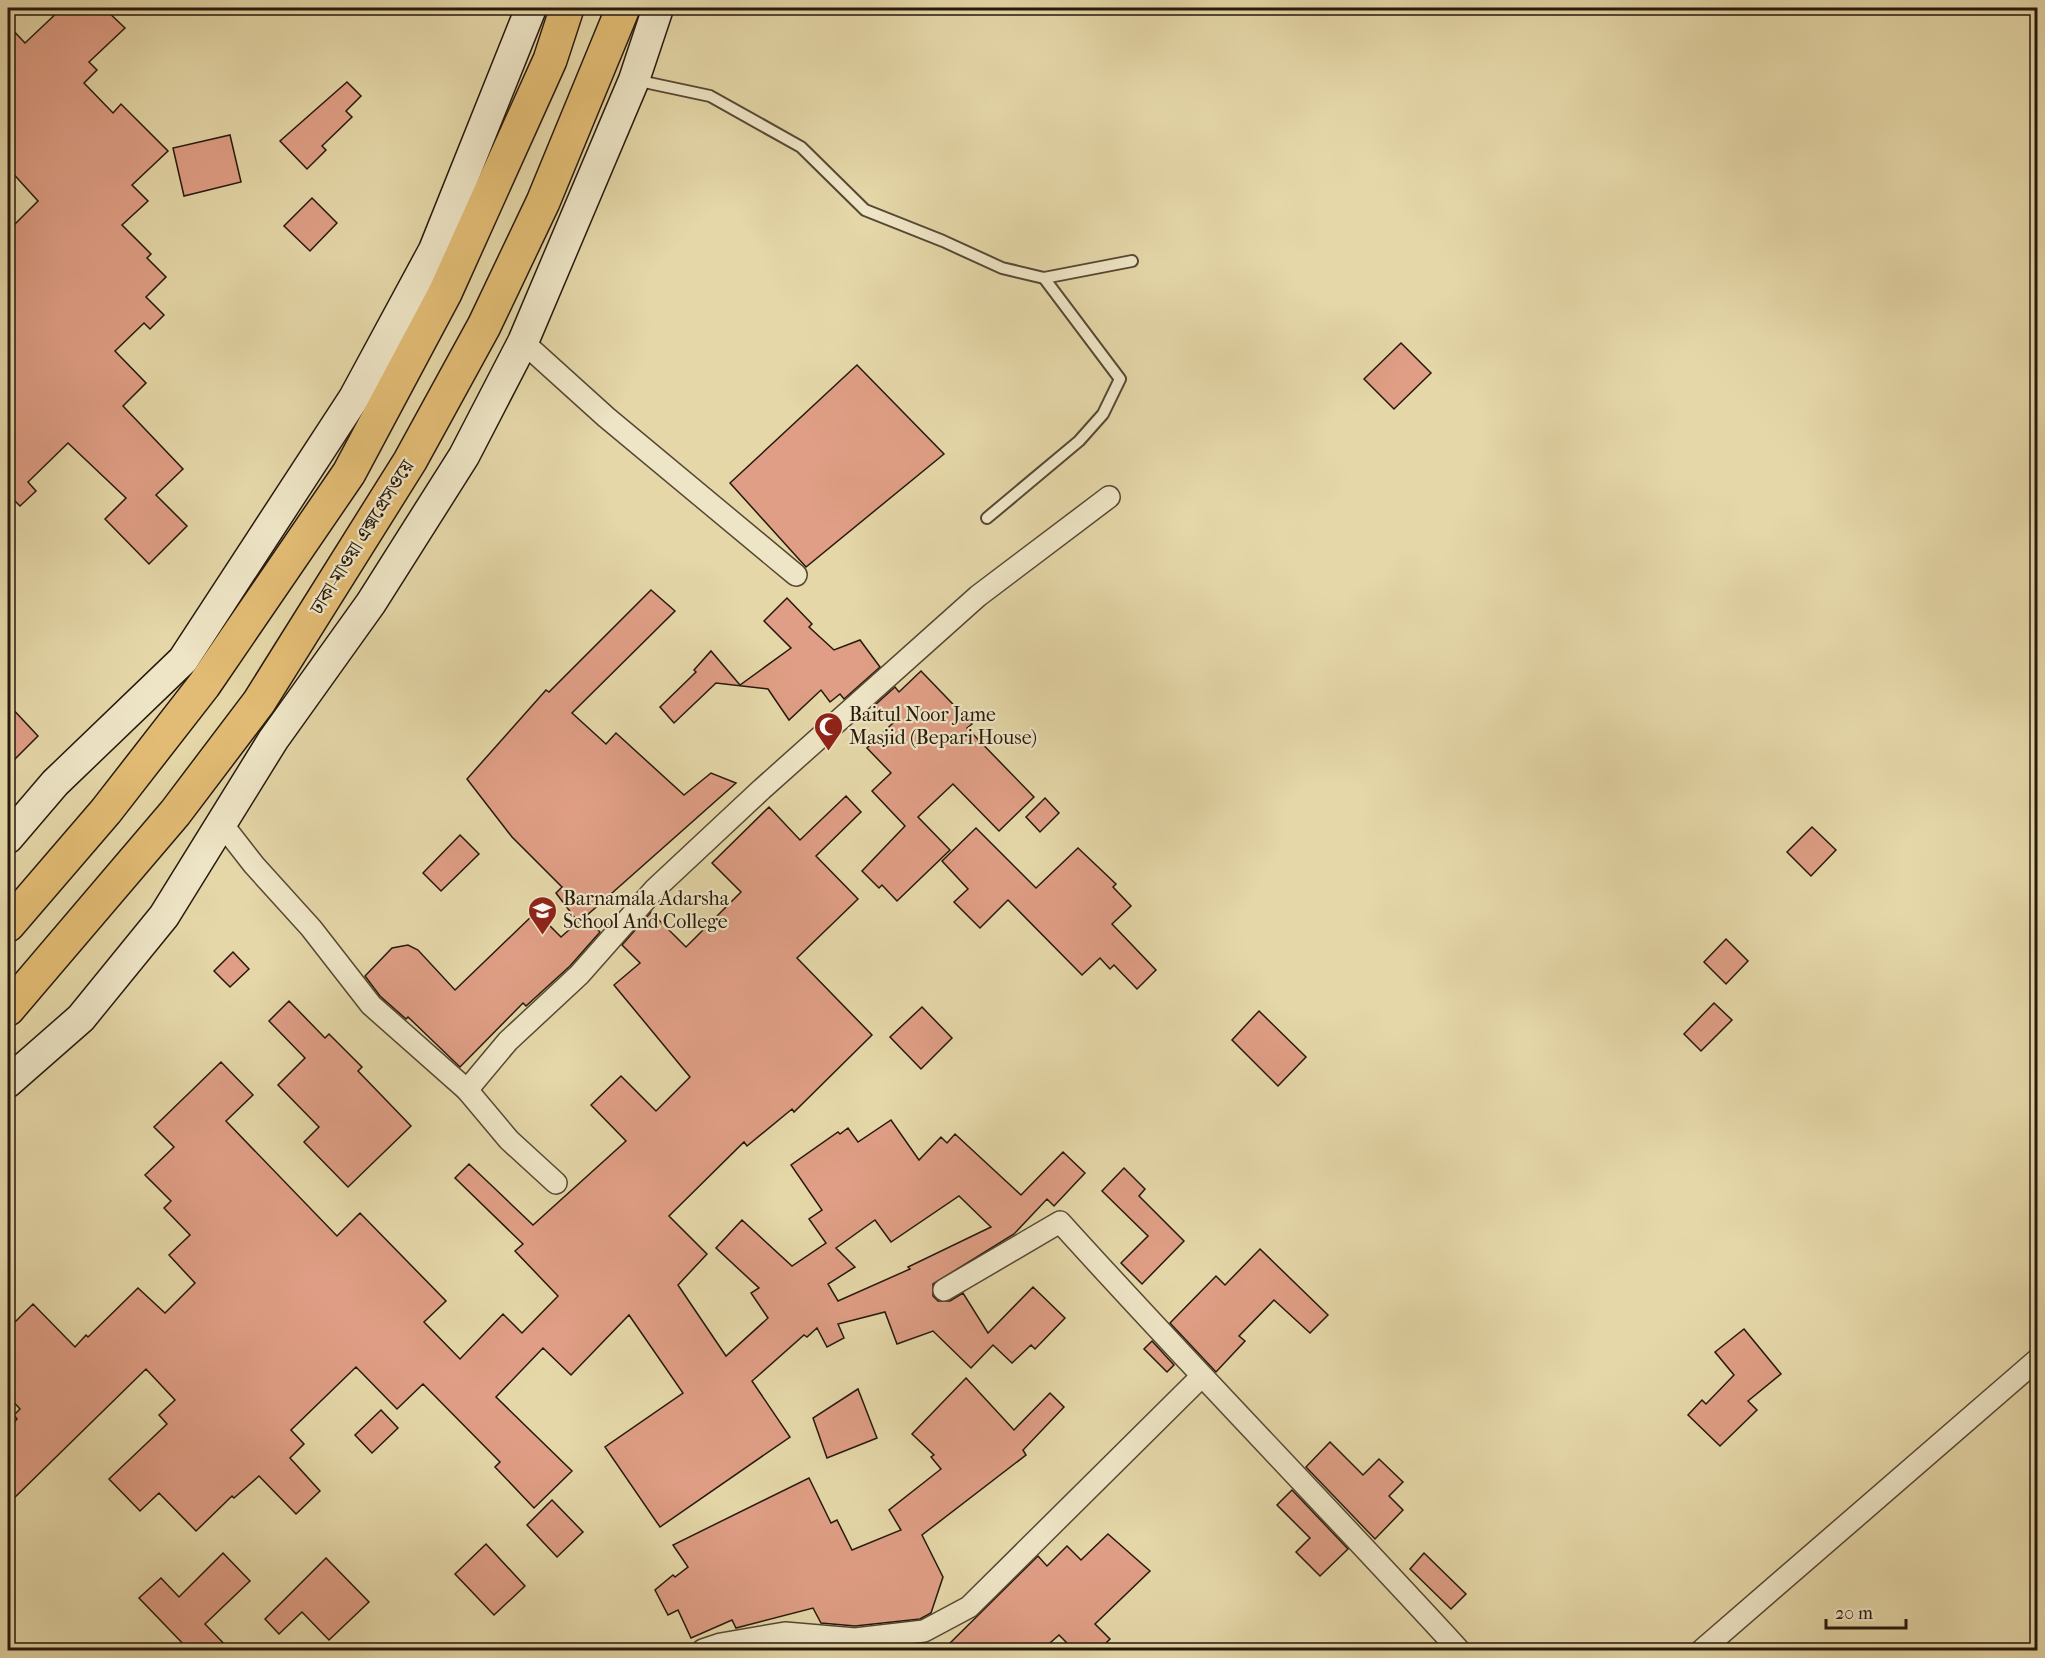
<svg xmlns="http://www.w3.org/2000/svg" width="2045" height="1658" font-family="'IM FELL French Canon','Noto Serif Bengali',serif">
<rect width="100%" height="100%" fill="#e5d7a8"/>
<filter id="stains"><feTurbulence type="fractalNoise" baseFrequency=".00333" numOctaves="4"/><feColorMatrix values="0 0 0 0 .2 0 0 0 0 .09 0 0 0 0 .02 0 0 0 .5 -.17"/></filter>
<radialGradient id="worn" r=".72"><stop offset=".6" stop-color="#630" stop-opacity="0"/><stop offset="1" stop-color="#630" stop-opacity=".3"/></radialGradient>
<g fill="#df9e85" stroke="#26190c" stroke-width="1.5" fill-rule="evenodd">
<path d="M62,8H104L125,28L89,62L97,70L84,83L113,113L121,104L168,151L132,185L148,201L122,225L151,254L147,258L166,277L146,297L164,315L150,329L144,323L115,351L146,383L123,406L183,469L156,495L187,526L149,564L105,519L126,498L68,443L28,482L36,491L20,506L12,498L8,502V231L38,201L8,168V25L25,43Z"/>
<path d="M347,82L361,96L346,111L352,117L322,146L326,150L307,169L280,141Z"/>
<path d="M230,135L241,182L184,196L173,148Z"/>
<path d="M312,198L337,223L310,251L284,226Z"/>
<path d="M1401,343L1431,373L1394,409L1364,379Z"/>
<path d="M857,365L944,454L806,567L730,483Z"/>
<path d="M651,590L675,611L572,713L606,744L616,733L684,795L711,773L736,783L585,917L600,932L570,966L526,1006L523,1003L460,1067L408,1017L406,1019L380,996L365,976L392,948L408,945L418,950L455,990L536,912L561,937L578,922L556,893L562,887L512,837L467,779L546,690L549,692Z"/>
<path d="M787,598L812,624L809,627L834,650L860,640L880,667L844,699L840,694L830,702L821,690L789,720L768,689L716,683L674,723L660,707L696,672L694,670L711,651L740,685L791,648L764,621Z"/>
<path d="M921,671L972,724L967,728L1034,797L999,831L953,784L918,817L950,850L897,901L882,885L879,888L862,871L905,826L872,791L891,773L867,748L893,723L875,705L895,687L899,692Z"/>
<path d="M8,704L38,736L8,766Z"/>
<path d="M846,796L861,812L816,856L858,899L797,958L872,1035L794,1112L792,1109L747,1146L744,1142L669,1216L707,1254L678,1285L726,1356L768,1318L751,1293L759,1288L716,1248L742,1220L792,1266L826,1243L809,1219L822,1210L791,1165L838,1132L840,1134L848,1128L858,1142L891,1120L919,1160L941,1137L947,1143L955,1134L1021,1195L1063,1152L1085,1173L1054,1206L1047,1199L1014,1234L933,1284V1296L938,1301H950L963,1293L988,1333L1033,1287L1065,1318L1035,1349L1031,1345L1012,1363L993,1345L971,1368L933,1331L897,1344L885,1312L838,1324L844,1338L827,1347L817,1328L807,1337L804,1335L752,1381L790,1437L660,1527L605,1447L683,1393L629,1315L571,1375L543,1348L496,1397L572,1471L534,1508L495,1467L500,1462L423,1384L397,1409L356,1367L291,1430L304,1444L290,1458L320,1491L296,1514L259,1476L234,1498L232,1496L196,1531L159,1493L140,1511L109,1479L167,1424L159,1415L175,1400L146,1369L8,1504V1429L17,1419L14,1415L20,1409L8,1396V1329L33,1304L75,1347L86,1335L88,1337L138,1288L165,1313L195,1283L169,1255L190,1235L164,1208L171,1201L145,1175L174,1147L154,1127L221,1062L253,1095L226,1121L337,1236L360,1213L446,1301L424,1322L460,1359L503,1314L522,1333L558,1296L515,1251L523,1244L455,1178L469,1164L533,1225L626,1141L591,1105L621,1076L656,1111L690,1077L614,985L640,963L622,945L651,912L686,947L741,892L712,863L769,807L800,840ZM959,1196L991,1227L908,1267L910,1269L838,1301L828,1284L855,1267L836,1248L875,1220L891,1242Z"/>
<path d="M1045,798L1059,813L1040,832L1026,817Z"/>
<path d="M1812,827L1836,850L1811,876L1787,852Z"/>
<path d="M976,828L1036,888L1078,848L1116,884L1113,887L1131,906L1112,924L1156,970L1137,989L1114,965L1110,969L1100,958L1082,975L1008,900L980,928L954,902L968,889L942,861Z"/>
<path d="M460,835L479,854L441,891L423,873Z"/>
<path d="M1726,939L1748,961L1726,984L1704,962Z"/>
<path d="M233,952L249,969L230,987L214,971Z"/>
<path d="M289,1001L325,1038L329,1034L362,1067L358,1071L411,1126L348,1187L304,1142L319,1127L278,1085L305,1058L269,1021Z"/>
<path d="M1714,1003L1732,1020L1701,1051L1684,1034Z"/>
<path d="M922,1007L952,1038L921,1069L890,1037Z"/>
<path d="M1259,1011L1306,1057L1278,1086L1232,1040Z"/>
<path d="M1124,1168L1145,1189L1139,1196L1184,1241L1142,1284L1121,1263L1148,1236L1102,1191Z"/>
<path d="M1260,1249L1328,1315L1310,1333L1274,1300L1239,1336L1245,1341L1216,1372L1170,1323L1216,1276L1225,1285Z"/>
<path d="M1744,1329L1781,1374L1748,1401L1757,1410L1720,1446L1688,1415L1702,1400L1706,1404L1734,1375L1715,1352Z"/>
<path d="M1152,1341L1174,1365L1167,1372L1144,1349Z"/>
<path d="M966,1378L1014,1430L1050,1393L1064,1407L1023,1450L1026,1455L922,1535L943,1577L931,1613L920,1619L855,1626L821,1623L813,1608L736,1628L732,1620L691,1638L678,1610L668,1615L655,1590L673,1575L675,1577L688,1567L673,1545L809,1478L831,1523L837,1520L852,1550L901,1530L889,1510L941,1469L931,1457L934,1455L912,1434Z"/>
<path d="M858,1389L877,1438L827,1458L813,1418Z"/>
<path d="M381,1410L398,1428L372,1453L355,1435Z"/>
<path d="M1330,1442L1363,1475L1379,1459L1403,1482L1389,1496L1403,1510L1375,1539L1306,1467Z"/>
<path d="M1292,1490L1348,1549L1320,1576L1296,1552L1310,1538L1277,1505Z"/>
<path d="M552,1500L583,1532L557,1557L527,1525Z"/>
<path d="M1108,1534L1150,1571L1095,1624L1110,1639L1099,1650H1074L1059,1635L1042,1650H943L1038,1556L1047,1566L1067,1546L1081,1560Z"/>
<path d="M486,1544L525,1586L494,1615L455,1574Z"/>
<path d="M223,1553L250,1581L205,1624L230,1650H189L139,1598L161,1578L179,1597Z"/>
<path d="M1424,1553L1466,1594L1451,1609L1410,1569Z"/>
<path d="M326,1558L369,1602L329,1640L302,1612L279,1634L265,1619Z"/>
<path d="M920,1644L917,1650H867Z"/>
</g>
<g fill="none" stroke-linecap="round" stroke-linejoin="round">
<defs>
<g id="service">
<path d="M635,80L710,96L801,147L865,210L943,241L1002,268L1044,278L1132,261"/>
<path d="M987,518L1079,441L1103,414L1120,379L1044,278"/>
</g>
<g id="minor">
<path d="M523,342L606,417L796,575"/>
<path d="M222,824L254,865L311,928L371,1005L467,1090L509,1140L556,1183"/>
<path d="M467,1090L508,1041L579,975L655,889L762,789L978,596L1109,497"/>
<path d="M944,1290L1060,1222C1191,1367 1327,1506 1459,1650"/>
<path d="M703,1650L721,1644L785,1633L855,1639L924,1631L969,1607L1201,1377"/>
<path d="M1702,1650L2038,1359"/>
</g>
<g id="secondary">
<path d="M8,838L55,783L183,660L354,398L434,250L531,8"/>
<path d="M8,1082L81,1018L164,916L273,740L371,603L464,456L523,342L634,80L658,8"/>
</g>
<g id="motorway">
<path d="M8,925L106,811L204,685L349,473L445,293L550,60L567,8"/>
<path d="M8,1009L175,813L259,702L410,461L484,326L543,202L623,8"/>
</g>
</defs>
<use href="#service" stroke="#564833" stroke-width="14"/>
<use href="#minor" stroke="#564833" stroke-width="24"/>
<use href="#secondary" stroke="#26190c" stroke-width="33"/>
<use href="#motorway" stroke="#26190c" stroke-width="36"/>
<use href="#service" stroke="#eee5c6" stroke-width="10"/>
<use href="#minor" stroke="#eee5c6" stroke-width="21"/>
<use href="#secondary" stroke="#eee5c6" stroke-width="30"/>
<use href="#motorway" stroke="#e2bc74" stroke-width="33"/>
</g>
<defs>
<symbol id="mosque-pin" viewBox="-11 -11 22 30"><path d="M0 17L-7.5 6A9.5 9.5 0 1 1 7.5 6Z" fill="#8f2418" stroke="#eee5c6"/><path d="M3.5-4.9A6 6 0 1 0 3.5 4.9A5 5 0 1 1 3.5-4.9Z" fill="#fff"/></symbol>
<symbol id="university-pin" viewBox="-11 -11 22 30"><path d="M0 17L-7.5 6A9.5 9.5 0 1 1 7.5 6Z" fill="#8f2418" stroke="#eee5c6"/><path d="M0-5L7-2L0 1L-7-2ZM-4 1L0 2.5L4 1V4Q0 6-4 4Z" fill="#fff"/></symbol>
</defs>
<g fill-rule="evenodd">
<use href="#mosque-pin" x="812" y="710" width="33" height="45"/>
<use href="#university-pin" x="526" y="894" width="33" height="45"/>
</g>
<g text-anchor="middle" dominant-baseline="central" stroke-width="4.5" stroke-linejoin="round" paint-order="stroke">
<g font-size="20" fill="#26190c" stroke="#eee5c6">
<text transform="translate(362 537) rotate(-58)">ঢাকা-মাওয়া এক্সপ্রেসওয়ে</text>
</g>
<g font-size="20" fill="#26190c" stroke="#eee5c6" text-anchor="start">
<text x="849" y="714">Baitul Noor Jame<tspan x="849" dy="23">Masjid (Bepari House)</tspan></text>
<text x="563" y="898">Barnamala Adarsha<tspan x="563" dy="23">School And College</tspan></text>
</g>
</g>
<rect width="2045" height="1658" fill="none" stroke="#e5d7a8" stroke-width="30"/>
<rect x="9" y="9" width="2027" height="1640" fill="none" stroke="#26190c" stroke-width="3"/>
<rect x="15" y="15" width="2015" height="1628" fill="none" stroke="#26190c" stroke-width="1.5"/>
<path d="M1826 1619v9h80v-9" fill="none" stroke="#26190c" stroke-width="3"/>
<text x="1835" y="1619" font-size="18" fill="#26190c" stroke="#eee5c6" stroke-width="4.5" paint-order="stroke">20 m</text>
<rect width="100%" height="100%" filter="url(#stains)"/>
<rect width="100%" height="100%" fill="url(#worn)"/>
</svg>
